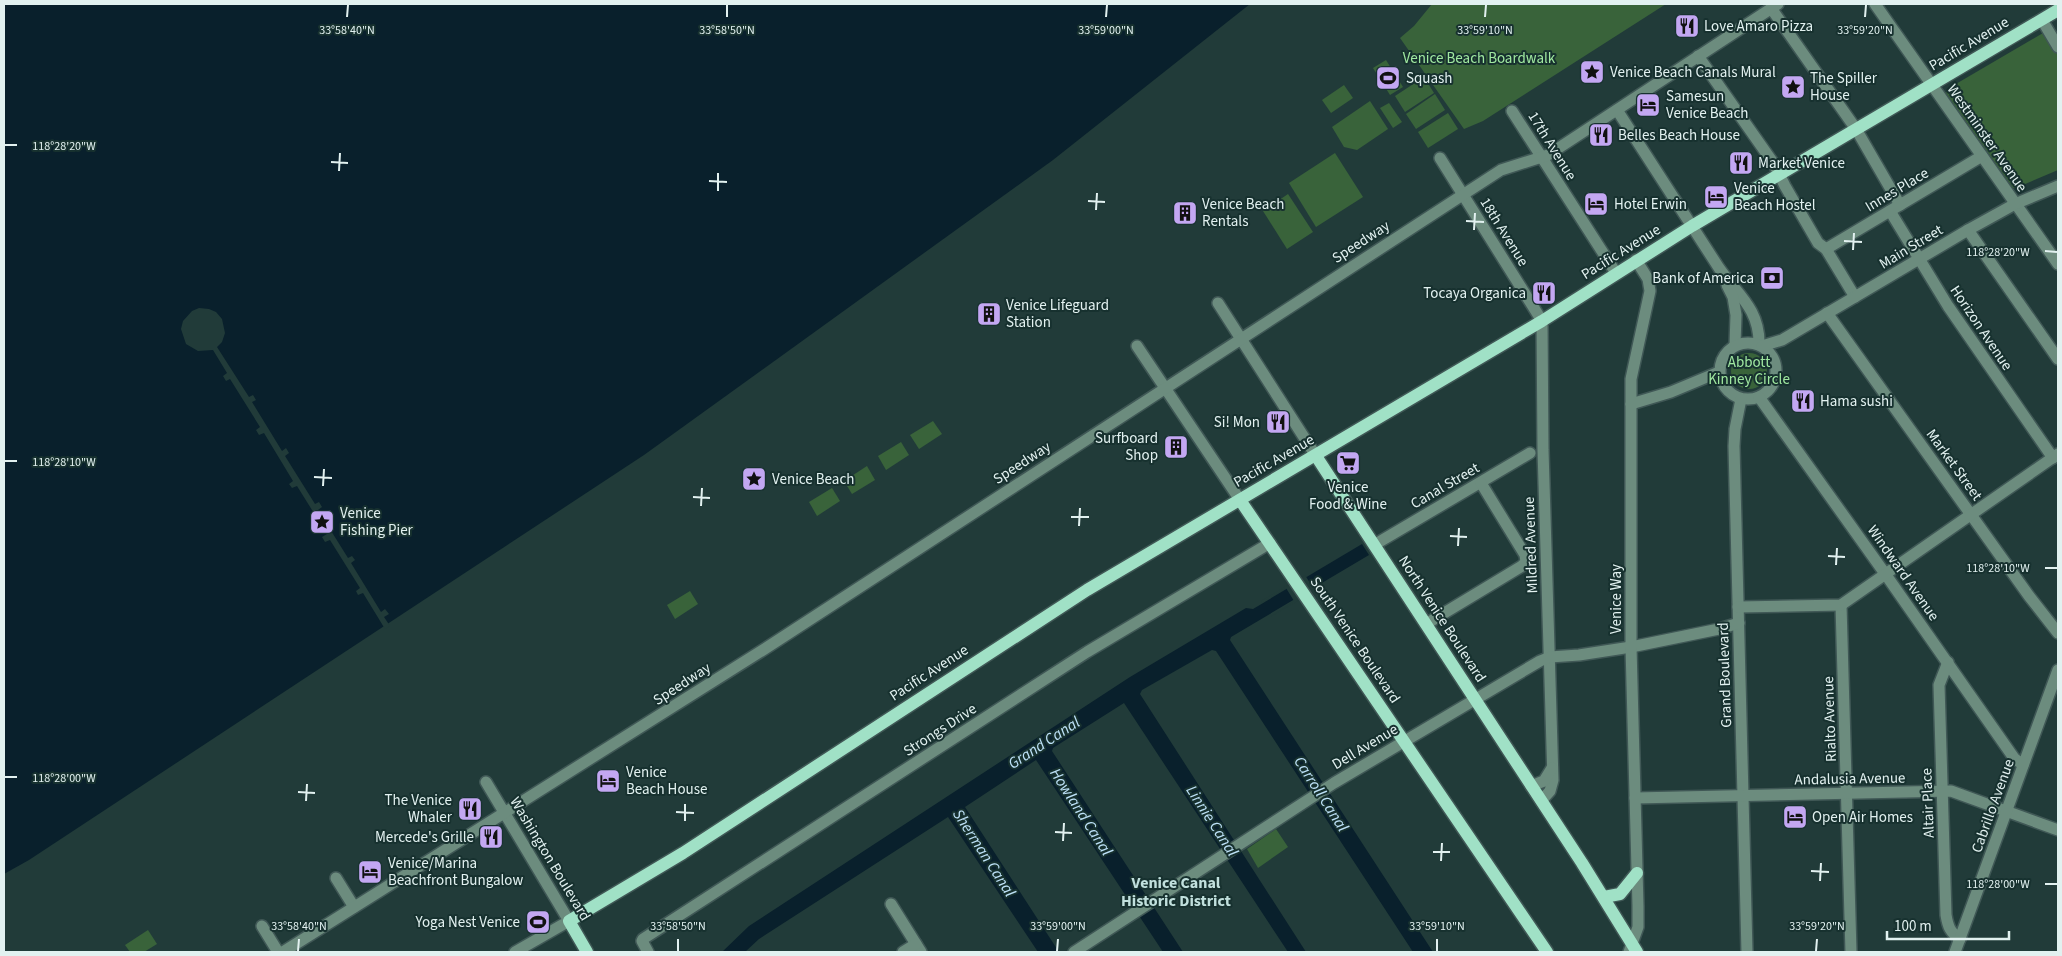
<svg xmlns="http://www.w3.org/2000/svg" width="2062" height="956" font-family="'Source Sans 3',sans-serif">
<rect width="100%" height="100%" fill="#213b39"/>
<g fill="#39633a">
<path d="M1432,4H1666L1483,121L1464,129L1400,38L1414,26Z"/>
<path d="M2043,33H2046L2058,54V170L2018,187L2013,188L1946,93L1949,88Z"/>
<path d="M1386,60L1403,87L1390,95L1373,68Z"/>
<path d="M1424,77L1434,93L1405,112L1395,96Z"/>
<path d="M1344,85L1353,98L1331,113L1322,100Z"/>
<path d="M1435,94L1445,110L1416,129L1406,114Z"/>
<path d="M1370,101L1388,129L1357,150L1344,147L1332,127Z"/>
<path d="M1389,103L1402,122L1393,128L1380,108Z"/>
<path d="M1448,113L1458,129L1428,148L1418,132Z"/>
<path d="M1335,153L1363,197L1316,227L1289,183Z"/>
<path d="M1288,194L1313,232L1287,249L1263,211Z"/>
<circle cx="1749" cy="371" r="18"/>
<path d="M933,421L942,434L919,449L910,435Z"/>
<path d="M901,442L909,455L886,470L878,456Z"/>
<path d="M867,466L875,480L852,494L844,481Z"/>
<path d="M832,488L840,501L817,516L809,502Z"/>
<path d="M690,591L698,604L675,619L667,605Z"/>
<path d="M1276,829L1288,847L1258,868L1247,849Z"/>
<path d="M148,930L157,944L144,952H130L125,945Z"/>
</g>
<g fill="#09202c">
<path d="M4,4H1250L1053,160L644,455L29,860L4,874Z"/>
<path d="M1362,544L1369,555L1231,637L1230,640L1433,952H1413L1216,651L1212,650L1142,690L1140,694L1306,952H1288L1124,703L1053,748L1052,751L1183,952H1163L1036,760L965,807L1059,952H1038L948,817L759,939L745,952H722L749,926L1130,677L1246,608L1253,609Z"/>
</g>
<g fill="#213b39">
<path d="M199,308L209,309L216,312L222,319L225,333L222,342L217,347L249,397L253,395L256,400L252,402L282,451L286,448L289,453L285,456L315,504L319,502L322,507L318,510L348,558L352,556L355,560L351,563L381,612L385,609L389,614L384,617L390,626L385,629L363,593L358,595L356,591L360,588L330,540L325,542L322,537L327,534L297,486L292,488L289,484L293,481L264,433L259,435L256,430L260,427L230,379L226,381L223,376L227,373L213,350L198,351L186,344L181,329L183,321L192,311Z"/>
<path d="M1305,575L1315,591L1270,617L1294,601L1286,588L1262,603L1261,601Z"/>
</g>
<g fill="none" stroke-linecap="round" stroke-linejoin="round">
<defs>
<g id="minor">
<path d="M1875,4L2058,264"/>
<path d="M1771,8L1856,129L1900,205"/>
<path d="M2042,20L2058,47"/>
<path d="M1698,56L1774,164L1785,186L1818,243L1826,249L1855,297"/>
<path d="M1617,110L1719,268C1737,294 1760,309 1759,345"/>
<path d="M1512,111L1616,273"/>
<path d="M1440,158L1542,321L1543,450L1553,780L1550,791L1541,801"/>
<path d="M1890,211L1948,306L2053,458"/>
<path d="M1968,230L2058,359"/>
<path d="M1826,249L1982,156"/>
<path d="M1727,285L1733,297L1736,315L1735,345"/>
<path d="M1218,303L1316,456"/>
<path d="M1827,313L2029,596L2058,633"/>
<circle cx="1748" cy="371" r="28"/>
<path d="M1137,346L1240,500"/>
<path d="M1762,346L1782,340L1968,230L2015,204L2058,186"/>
<path d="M1759,397L1886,575L2014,758L2023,765"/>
<path d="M1741,399L1735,429L1734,446L1747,952"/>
<path d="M1631,404L1671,392L1719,372"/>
<path d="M1374,545L1530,453"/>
<path d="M1841,605L1851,952"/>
<path d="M1738,607L1841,605L2058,454"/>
<path d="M1426,624L1522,566L1526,562L1525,555L1481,483"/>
<path d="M1948,662L1939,685L1946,915C1948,927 1950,932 1960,939"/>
<path d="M486,782L569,921L515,952"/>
<path d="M1531,786L1544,781L1552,768"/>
<path d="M1635,798L1951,791L2058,830"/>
<path d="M336,878L354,907"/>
<path d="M891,904L921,952"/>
<path d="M262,926L278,952"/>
<path d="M283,952L763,650L1501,170L1548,155L1778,4"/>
<path d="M648,952L642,941L643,939L1087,652L1270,543"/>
<path d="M903,952L916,944"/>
<path d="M1074,952L1334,783L1540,661L1550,657L1579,655L1631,647L1719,629L1739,623"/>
<path d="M1629,952L1638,927V906L1631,647V379L1650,291L1648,279L1636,260"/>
<path d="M1955,952L2058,670"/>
</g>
<g id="major">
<path d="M1316,456L1582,863L1637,952"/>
<path d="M1240,500L1547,952"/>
<path d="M1604,897L1620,894L1637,873"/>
<path d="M587,952L569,921L683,853L1087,590L1542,321L1692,226L2058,10"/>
</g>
</defs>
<use href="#minor" stroke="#405856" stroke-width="14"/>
<use href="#major" stroke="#405856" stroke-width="15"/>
<use href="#minor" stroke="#6c8c7e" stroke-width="11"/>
<use href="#major" stroke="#a0e1c6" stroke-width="12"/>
</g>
<path fill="none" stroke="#e2f1f0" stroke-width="2" d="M347,17L348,5M727,17V5M1106,17L1107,5M1485,17L1486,5M1865,17L1866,5M5,145H17M331,162L348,163M339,171L340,153M709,181L727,182M718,191V173M1088,201L1105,202M1096,210L1097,193M1466,221L1484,222M1474,230L1475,213M1844,241L1862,242M1853,250L1854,233M2045,251L2057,252M5,461H17M314,477L332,478M323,486L324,469M693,497L710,498M701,506L702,488M1071,517H1089M1079,526L1080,508M1450,536L1467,537M1458,546L1459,528M1828,556L1845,557M1836,565L1837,548M2045,568H2057M5,777H17M298,792L315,793M306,801L307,784M676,812L694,813M685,821V804M1055,832L1072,833M1063,841L1064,823M1433,852H1450M1441,861L1442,843M1811,871L1829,872M1820,881L1821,863M2045,884H2057M298,951L299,939M678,951V939M1057,951L1058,939M1437,951V939M1816,951L1817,939"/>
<defs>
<symbol id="restaurant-square" viewBox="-11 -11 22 22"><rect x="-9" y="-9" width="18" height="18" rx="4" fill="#c3a7f2" stroke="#17312f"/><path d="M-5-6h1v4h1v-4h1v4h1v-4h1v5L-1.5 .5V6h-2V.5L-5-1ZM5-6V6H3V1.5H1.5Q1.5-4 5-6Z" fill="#111"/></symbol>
<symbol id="sight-square" viewBox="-11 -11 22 22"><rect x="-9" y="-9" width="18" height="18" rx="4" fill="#c3a7f2" stroke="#17312f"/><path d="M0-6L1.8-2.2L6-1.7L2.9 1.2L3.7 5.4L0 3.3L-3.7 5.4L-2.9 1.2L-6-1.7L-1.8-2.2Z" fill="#111"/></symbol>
<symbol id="stadium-square" viewBox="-11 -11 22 22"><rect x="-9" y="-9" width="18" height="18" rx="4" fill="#c3a7f2" stroke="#17312f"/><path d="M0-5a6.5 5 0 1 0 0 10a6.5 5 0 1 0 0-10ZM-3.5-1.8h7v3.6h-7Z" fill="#111"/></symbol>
<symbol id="hotel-square" viewBox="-11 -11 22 22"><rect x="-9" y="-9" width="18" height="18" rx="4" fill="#c3a7f2" stroke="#17312f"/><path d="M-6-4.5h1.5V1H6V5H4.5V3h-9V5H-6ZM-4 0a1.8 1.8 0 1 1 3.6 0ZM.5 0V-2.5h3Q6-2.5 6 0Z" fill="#111"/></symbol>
<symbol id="building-square" viewBox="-11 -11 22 22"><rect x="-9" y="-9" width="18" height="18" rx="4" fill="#c3a7f2" stroke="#17312f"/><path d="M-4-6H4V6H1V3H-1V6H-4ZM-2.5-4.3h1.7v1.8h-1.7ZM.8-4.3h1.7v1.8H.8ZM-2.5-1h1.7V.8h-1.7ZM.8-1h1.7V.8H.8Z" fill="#111"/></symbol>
<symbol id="bank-square" viewBox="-11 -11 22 22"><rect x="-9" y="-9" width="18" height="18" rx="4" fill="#c3a7f2" stroke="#17312f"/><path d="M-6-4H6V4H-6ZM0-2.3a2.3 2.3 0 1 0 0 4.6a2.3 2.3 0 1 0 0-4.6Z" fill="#111"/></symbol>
<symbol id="supermarket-square" viewBox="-11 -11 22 22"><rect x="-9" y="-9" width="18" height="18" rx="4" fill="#c3a7f2" stroke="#17312f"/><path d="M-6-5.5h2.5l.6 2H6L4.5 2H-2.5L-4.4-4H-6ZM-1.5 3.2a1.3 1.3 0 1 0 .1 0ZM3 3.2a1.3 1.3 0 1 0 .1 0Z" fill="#111"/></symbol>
</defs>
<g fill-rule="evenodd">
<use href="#restaurant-square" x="1673" y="12" width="28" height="28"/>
<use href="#sight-square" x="1578" y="58" width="28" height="28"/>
<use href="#stadium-square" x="1374" y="64" width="28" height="28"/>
<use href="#sight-square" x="1779" y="73" width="28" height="28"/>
<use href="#hotel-square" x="1634" y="91" width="28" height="28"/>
<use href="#restaurant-square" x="1587" y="121" width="28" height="28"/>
<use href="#restaurant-square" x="1727" y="149" width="28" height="28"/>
<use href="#hotel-square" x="1702" y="183" width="28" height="28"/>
<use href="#hotel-square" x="1582" y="190" width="28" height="28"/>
<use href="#building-square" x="1171" y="199" width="28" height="28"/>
<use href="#bank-square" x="1758" y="264" width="28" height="28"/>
<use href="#restaurant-square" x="1530" y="279" width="28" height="28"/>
<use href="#building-square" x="975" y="300" width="28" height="28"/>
<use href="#restaurant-square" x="1789" y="387" width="28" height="28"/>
<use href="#restaurant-square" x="1264" y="408" width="28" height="28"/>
<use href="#building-square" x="1162" y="433" width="28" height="28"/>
<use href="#supermarket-square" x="1334" y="449" width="28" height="28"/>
<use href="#sight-square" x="740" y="465" width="28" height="28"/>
<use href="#sight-square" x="308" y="508" width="28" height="28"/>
<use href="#hotel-square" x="594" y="767" width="28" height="28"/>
<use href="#restaurant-square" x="456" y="795" width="28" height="28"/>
<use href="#hotel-square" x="1781" y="803" width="28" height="28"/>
<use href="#restaurant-square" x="477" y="823" width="28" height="28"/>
<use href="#hotel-square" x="356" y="858" width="28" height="28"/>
<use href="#stadium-square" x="524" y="908" width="28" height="28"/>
</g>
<g text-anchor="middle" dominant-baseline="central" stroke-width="4" stroke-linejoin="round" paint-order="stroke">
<g font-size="15" fill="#e2f1f0" stroke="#17312f" text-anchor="start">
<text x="1704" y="26">Love Amaro Pizza</text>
<text x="1610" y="72">Venice Beach Canals Mural</text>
<text x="1406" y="78">Squash</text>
<text x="1810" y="78">The Spiller<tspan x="1810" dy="17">House</tspan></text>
<text x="1666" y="96">Samesun<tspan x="1666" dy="17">Venice Beach</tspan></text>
<text x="1618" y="135">Belles Beach House</text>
<text x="1758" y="163">Market Venice</text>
<text x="1734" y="188">Venice<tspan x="1734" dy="17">Beach Hostel</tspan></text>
<text x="1202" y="204">Venice Beach<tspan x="1202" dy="17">Rentals</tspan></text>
<text x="1614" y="204">Hotel Erwin</text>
<text x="1754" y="278" text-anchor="end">Bank of America</text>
<text x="1526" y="293" text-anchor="end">Tocaya Organica</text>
<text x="1006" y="305">Venice Lifeguard<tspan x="1006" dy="17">Station</tspan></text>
<text x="1820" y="401">Hama sushi</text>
<text x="1260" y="422" text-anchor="end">Si! Mon</text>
<text x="1158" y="438" text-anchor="end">Surfboard<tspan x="1158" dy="17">Shop</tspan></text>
<text x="772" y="479">Venice Beach</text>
<text x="1348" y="487" text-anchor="middle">Venice<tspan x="1348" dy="17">Food &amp; Wine</tspan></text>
<text x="340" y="513">Venice<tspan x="340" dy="17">Fishing Pier</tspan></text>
<text x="626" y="772">Venice<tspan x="626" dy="17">Beach House</tspan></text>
<text x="452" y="800" text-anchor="end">The Venice<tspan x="452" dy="17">Whaler</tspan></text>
<text x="1812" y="817">Open Air Homes</text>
<text x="474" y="837" text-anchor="end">Mercede's Grille</text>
<text x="388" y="863">Venice/Marina<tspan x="388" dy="17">Beachfront Bungalow</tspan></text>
<text x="520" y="922" text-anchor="end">Yoga Nest Venice</text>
</g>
<g font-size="15" fill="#e2f1f0" stroke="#17312f">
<text transform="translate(1969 44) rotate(-31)">Pacific Avenue</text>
<text transform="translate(1987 138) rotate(55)">Westminster Avenue</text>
<text transform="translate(1552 146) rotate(58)">17th Avenue</text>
<text transform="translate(1897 190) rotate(-31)">Innes Place</text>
<text transform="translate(1504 232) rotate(58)">18th Avenue</text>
<text transform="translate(1361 242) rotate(-33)">Speedway</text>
<text transform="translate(1911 247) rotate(-31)">Main Street</text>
<text transform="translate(1621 252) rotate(-32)">Pacific Avenue</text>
<text transform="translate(1981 328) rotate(56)">Horizon Avenue</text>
<text transform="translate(1274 461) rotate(-30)">Pacific Avenue</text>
<text transform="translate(1022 463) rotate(-33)">Speedway</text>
<text transform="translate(1954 465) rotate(54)">Market Street</text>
<text transform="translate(1445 486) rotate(-30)">Canal Street</text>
<text transform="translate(1531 545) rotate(-92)">Mildred Avenue</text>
<text transform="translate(1903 573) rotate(55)">Windward Avenue</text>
<text transform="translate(1616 599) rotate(-90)">Venice Way</text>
<text transform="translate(1442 619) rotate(57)">North Venice Boulevard</text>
<text transform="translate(1355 640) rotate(56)">South Venice Boulevard</text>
<text transform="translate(929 673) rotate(-33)">Pacific Avenue</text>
<text transform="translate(1725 675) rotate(-92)">Grand Boulevard</text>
<text transform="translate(682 684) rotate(-33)">Speedway</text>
<text transform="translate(1830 719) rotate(-92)">Rialto Avenue</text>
<text transform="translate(940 730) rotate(-33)">Strongs Drive</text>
<text transform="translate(1365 747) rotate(-31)">Dell Avenue</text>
<text transform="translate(1850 779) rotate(-1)">Andalusia Avenue</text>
<text transform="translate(1928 803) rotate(-92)">Altair Place</text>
<text transform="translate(1993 806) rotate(-70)">Cabrillo Avenue</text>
<text transform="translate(550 859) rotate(59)">Washington Boulevard</text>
</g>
<g font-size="15" fill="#a0e8a0" stroke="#17312f">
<text x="1479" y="58">Venice Beach Boardwalk</text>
<text x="1749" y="362">Abbott<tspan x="1749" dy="17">Kinney Circle</tspan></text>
</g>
<g font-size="16" font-style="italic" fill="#bee2f8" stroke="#17312f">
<text transform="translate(1044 743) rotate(-33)">Grand Canal</text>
<text transform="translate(1321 794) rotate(57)">Carroll Canal</text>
<text transform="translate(1081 812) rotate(57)">Howland Canal</text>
<text transform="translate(1212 821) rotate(57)">Linnie Canal</text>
<text transform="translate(984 853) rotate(57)">Sherman Canal</text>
</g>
<g font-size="16" font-weight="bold" fill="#c1e0dd" stroke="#17312f">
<text x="1176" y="883">Venice Canal<tspan x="1176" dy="18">Historic District</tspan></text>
</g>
</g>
<g font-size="12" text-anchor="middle" fill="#e2f1f0" stroke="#17312f" stroke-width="4" stroke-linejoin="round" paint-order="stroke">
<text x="347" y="34">33°58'40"N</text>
<text x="727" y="34">33°58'50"N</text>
<text x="1106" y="34">33°59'00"N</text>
<text x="1485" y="34">33°59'10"N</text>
<text x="1865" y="34">33°59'20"N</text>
<text x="64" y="150">118°28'20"W</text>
<text x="1998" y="256">118°28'20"W</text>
<text x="64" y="466">118°28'10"W</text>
<text x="1998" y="572">118°28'10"W</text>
<text x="64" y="782">118°28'00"W</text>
<text x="1998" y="888">118°28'00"W</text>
<text x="299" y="930">33°58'40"N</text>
<text x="678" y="930">33°58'50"N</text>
<text x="1058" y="930">33°59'00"N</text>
<text x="1437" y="930">33°59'10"N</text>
<text x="1817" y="930">33°59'20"N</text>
</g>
<rect width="2062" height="956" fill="none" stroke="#e2f1f0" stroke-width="10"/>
<path d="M1887 931v8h122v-8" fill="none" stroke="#e2f1f0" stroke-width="2.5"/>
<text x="1894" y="931" font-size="15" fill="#e2f1f0" stroke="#17312f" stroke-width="4" paint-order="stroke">100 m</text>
</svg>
